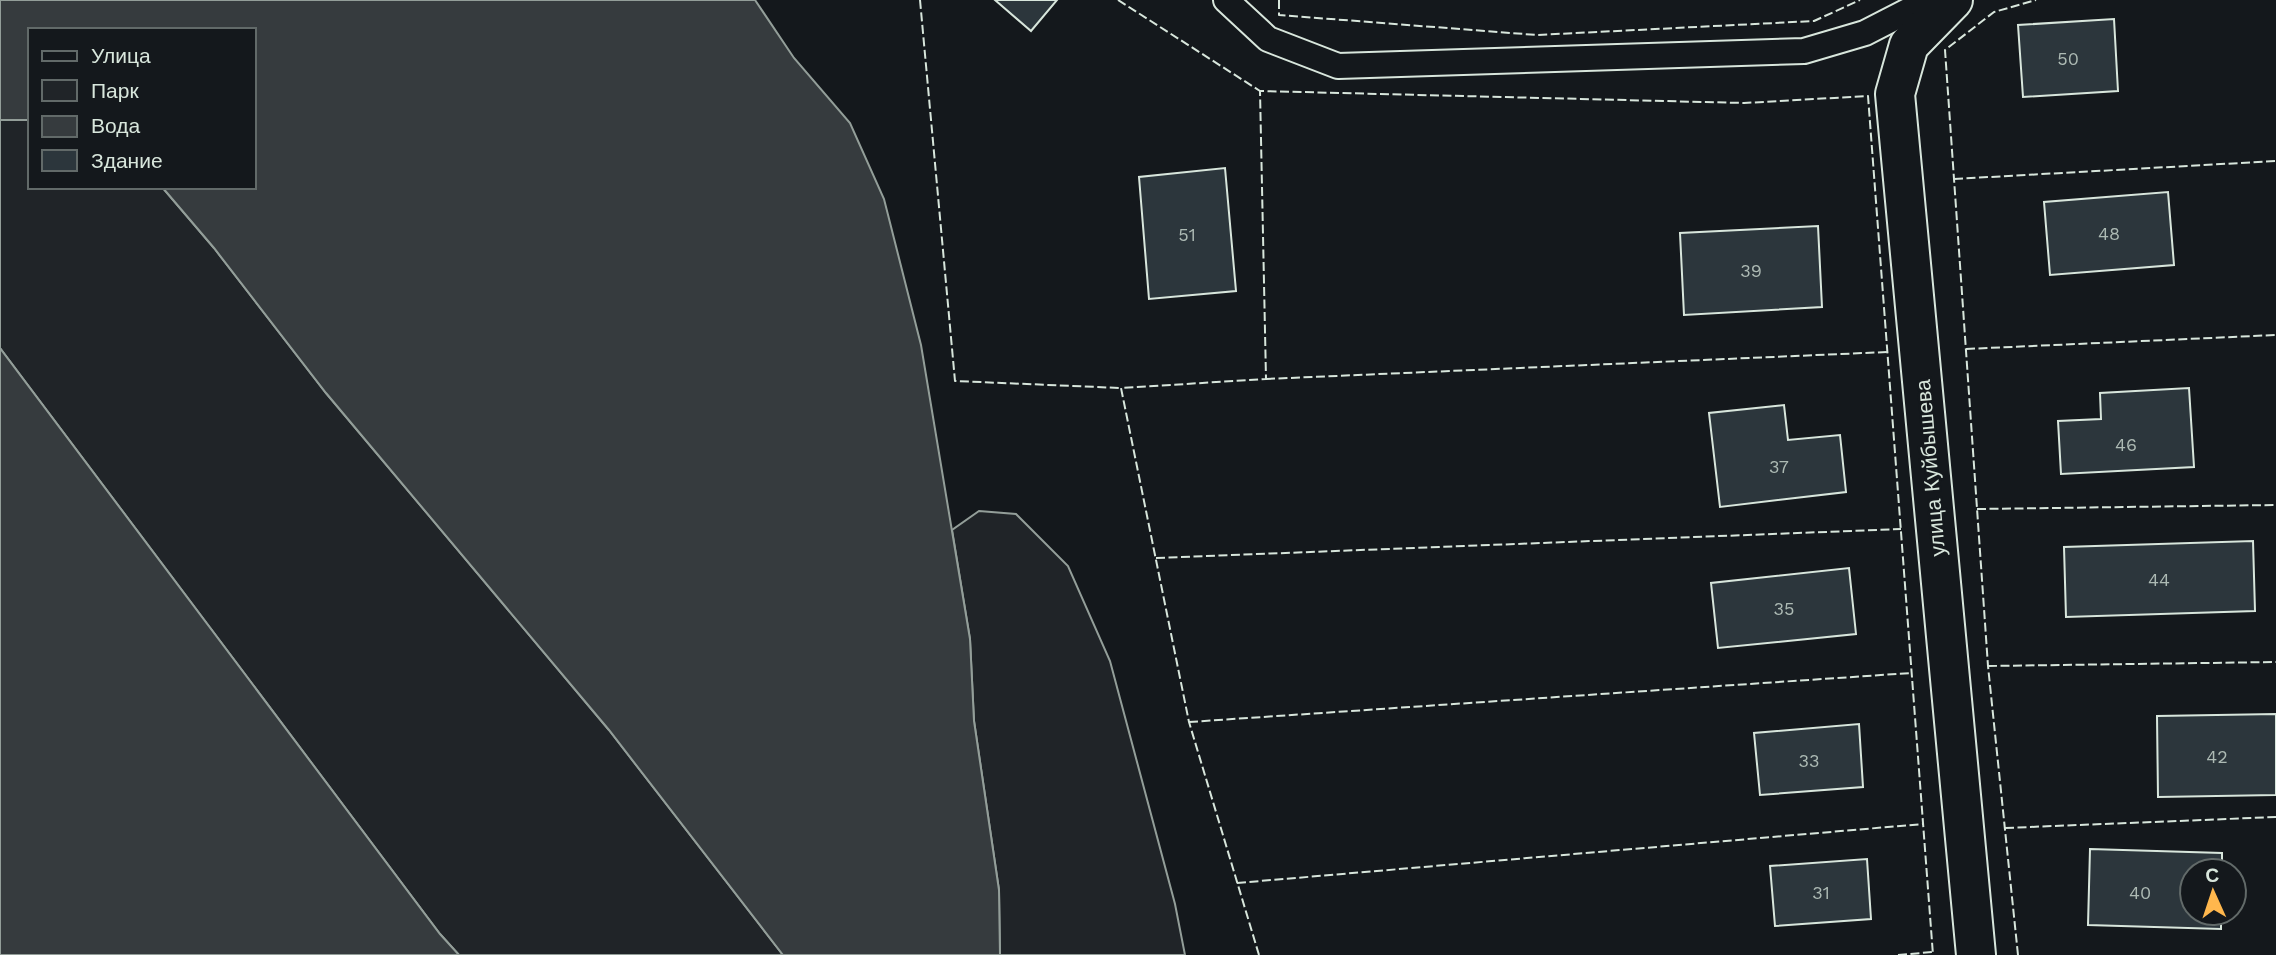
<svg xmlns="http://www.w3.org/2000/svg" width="2276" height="955" font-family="'Work Sans',sans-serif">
<rect width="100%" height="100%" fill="#14181c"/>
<g fill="#202428" stroke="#939e99" stroke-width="2">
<path d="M0,120H30V187H162L214,248L326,393L609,730L783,955H459L440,934L0,348Z"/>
<path d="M979,511L1016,514L1068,566L1110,661L1175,904L1185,955H1000L999,890L974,721L970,639L952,530Z"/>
</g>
<g fill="#363b3e" stroke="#939e99" stroke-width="2">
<path d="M0,0H755L794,58L850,123L884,199L921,345L970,639L974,721L999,890L1000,955H783L609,730L326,393L214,248L162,187H254V30H30V120H0Z"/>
<path d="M0,348L440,934L459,955H0Z"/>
</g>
<g fill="#2c363c" stroke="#d8e6dc" stroke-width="2">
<path d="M995,0H1057L1031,31Z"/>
<path d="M2114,19L2118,91L2023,97L2018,25Z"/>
<path d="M1225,168L1236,291L1149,299L1139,177Z"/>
<path d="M2168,192L2174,265L2050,275L2044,202Z"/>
<path d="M1818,226L1822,307L1684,315L1680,233Z"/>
<path d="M2189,388L2194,467L2061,474L2058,421L2101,419L2100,393Z"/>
<path d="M1784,405L1788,440L1840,435L1846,492L1720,507L1709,413Z"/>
<path d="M2253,541L2255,611L2066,617L2064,547Z"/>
<path d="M1849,568L1856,634L1718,648L1711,583Z"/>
<path d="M2276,714V795L2158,797L2157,716Z"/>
<path d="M1859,724L1863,787L1760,795L1754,733Z"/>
<path d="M2090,849L2222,853V871H2192V913H2221V929L2088,925Z"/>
<path d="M1867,859L1871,919L1775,926L1770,866Z"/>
</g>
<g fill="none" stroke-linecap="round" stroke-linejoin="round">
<defs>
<path id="service" d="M1226,0L1268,39L1338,66L1804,51L1865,33L1929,0"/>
<path id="minor" d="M1953,0L1909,45L1895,94L1976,955"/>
</defs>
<use href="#service" stroke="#d8e6dc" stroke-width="28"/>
<use href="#minor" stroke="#d8e6dc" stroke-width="42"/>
<use href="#service" stroke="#14181c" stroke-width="24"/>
<use href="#minor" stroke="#14181c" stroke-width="38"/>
<g stroke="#d8e6dc" stroke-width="2" stroke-dasharray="9 3.5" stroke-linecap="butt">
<path d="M920,0L955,381L1121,388"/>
<path d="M1118,0L1260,91"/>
<path d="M1279,0V15L1537,35L1814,21L1860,0"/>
<path d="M1954,179L2276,161"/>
<path d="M1966,349L2276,335"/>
<path d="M1266,379L1887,352"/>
<path d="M1977,509L2276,505"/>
<path d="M1156,558L1901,529"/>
<path d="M1988,666L2276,662"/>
<path d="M1189,722L1911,673"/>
<path d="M2005,828L2276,817"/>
<path d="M1237,883L1923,824"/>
<path d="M1259,955L1189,722L1121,388L1266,379L1260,91L1744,103L1868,96L1933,955"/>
<path d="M1898,955L1933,952"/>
<path d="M2018,955L1988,666L1945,50L1994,12L2036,0"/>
</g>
</g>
<g text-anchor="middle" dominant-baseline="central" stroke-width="5" stroke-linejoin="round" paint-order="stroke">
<g font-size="18" fill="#adbab4">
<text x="2068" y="58">50</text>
<text x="2109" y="233">48</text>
<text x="1187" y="234">51</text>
<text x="1751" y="270">39</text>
<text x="2126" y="444">46</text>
<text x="1779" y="466">37</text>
<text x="2159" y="579">44</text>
<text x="1784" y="608">35</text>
<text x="2217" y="756">42</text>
<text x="1809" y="760">33</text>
<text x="1821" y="892">31</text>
<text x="2140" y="892">40</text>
</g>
<g font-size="21" fill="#d8e6dc" stroke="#14181c">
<text transform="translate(1930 468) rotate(-95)">улица Куйбышева</text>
</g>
</g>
<rect x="28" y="28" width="228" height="161" fill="#14181c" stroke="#626a69" stroke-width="2"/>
<rect x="42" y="51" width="35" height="10" fill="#14181c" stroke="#626a69" stroke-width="2"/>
<text x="91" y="63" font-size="21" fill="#d8e6dc">Улица</text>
<rect x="42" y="80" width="35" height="21" fill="#202428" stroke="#626a69" stroke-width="2"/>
<text x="91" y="98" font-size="21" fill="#d8e6dc">Парк</text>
<rect x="42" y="116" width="35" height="21" fill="#363b3e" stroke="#626a69" stroke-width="2"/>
<text x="91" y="133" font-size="21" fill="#d8e6dc">Вода</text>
<rect x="42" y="150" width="35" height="21" fill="#2c363c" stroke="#626a69" stroke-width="2"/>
<text x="91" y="168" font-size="21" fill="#d8e6dc">Здание</text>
<g transform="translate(2213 892) rotate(357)"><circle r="33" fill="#14181c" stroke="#626a69" stroke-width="2"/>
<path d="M0-5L12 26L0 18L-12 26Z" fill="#ffb74d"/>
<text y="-10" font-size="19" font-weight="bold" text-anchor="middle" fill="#d8e6dc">С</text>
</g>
</svg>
